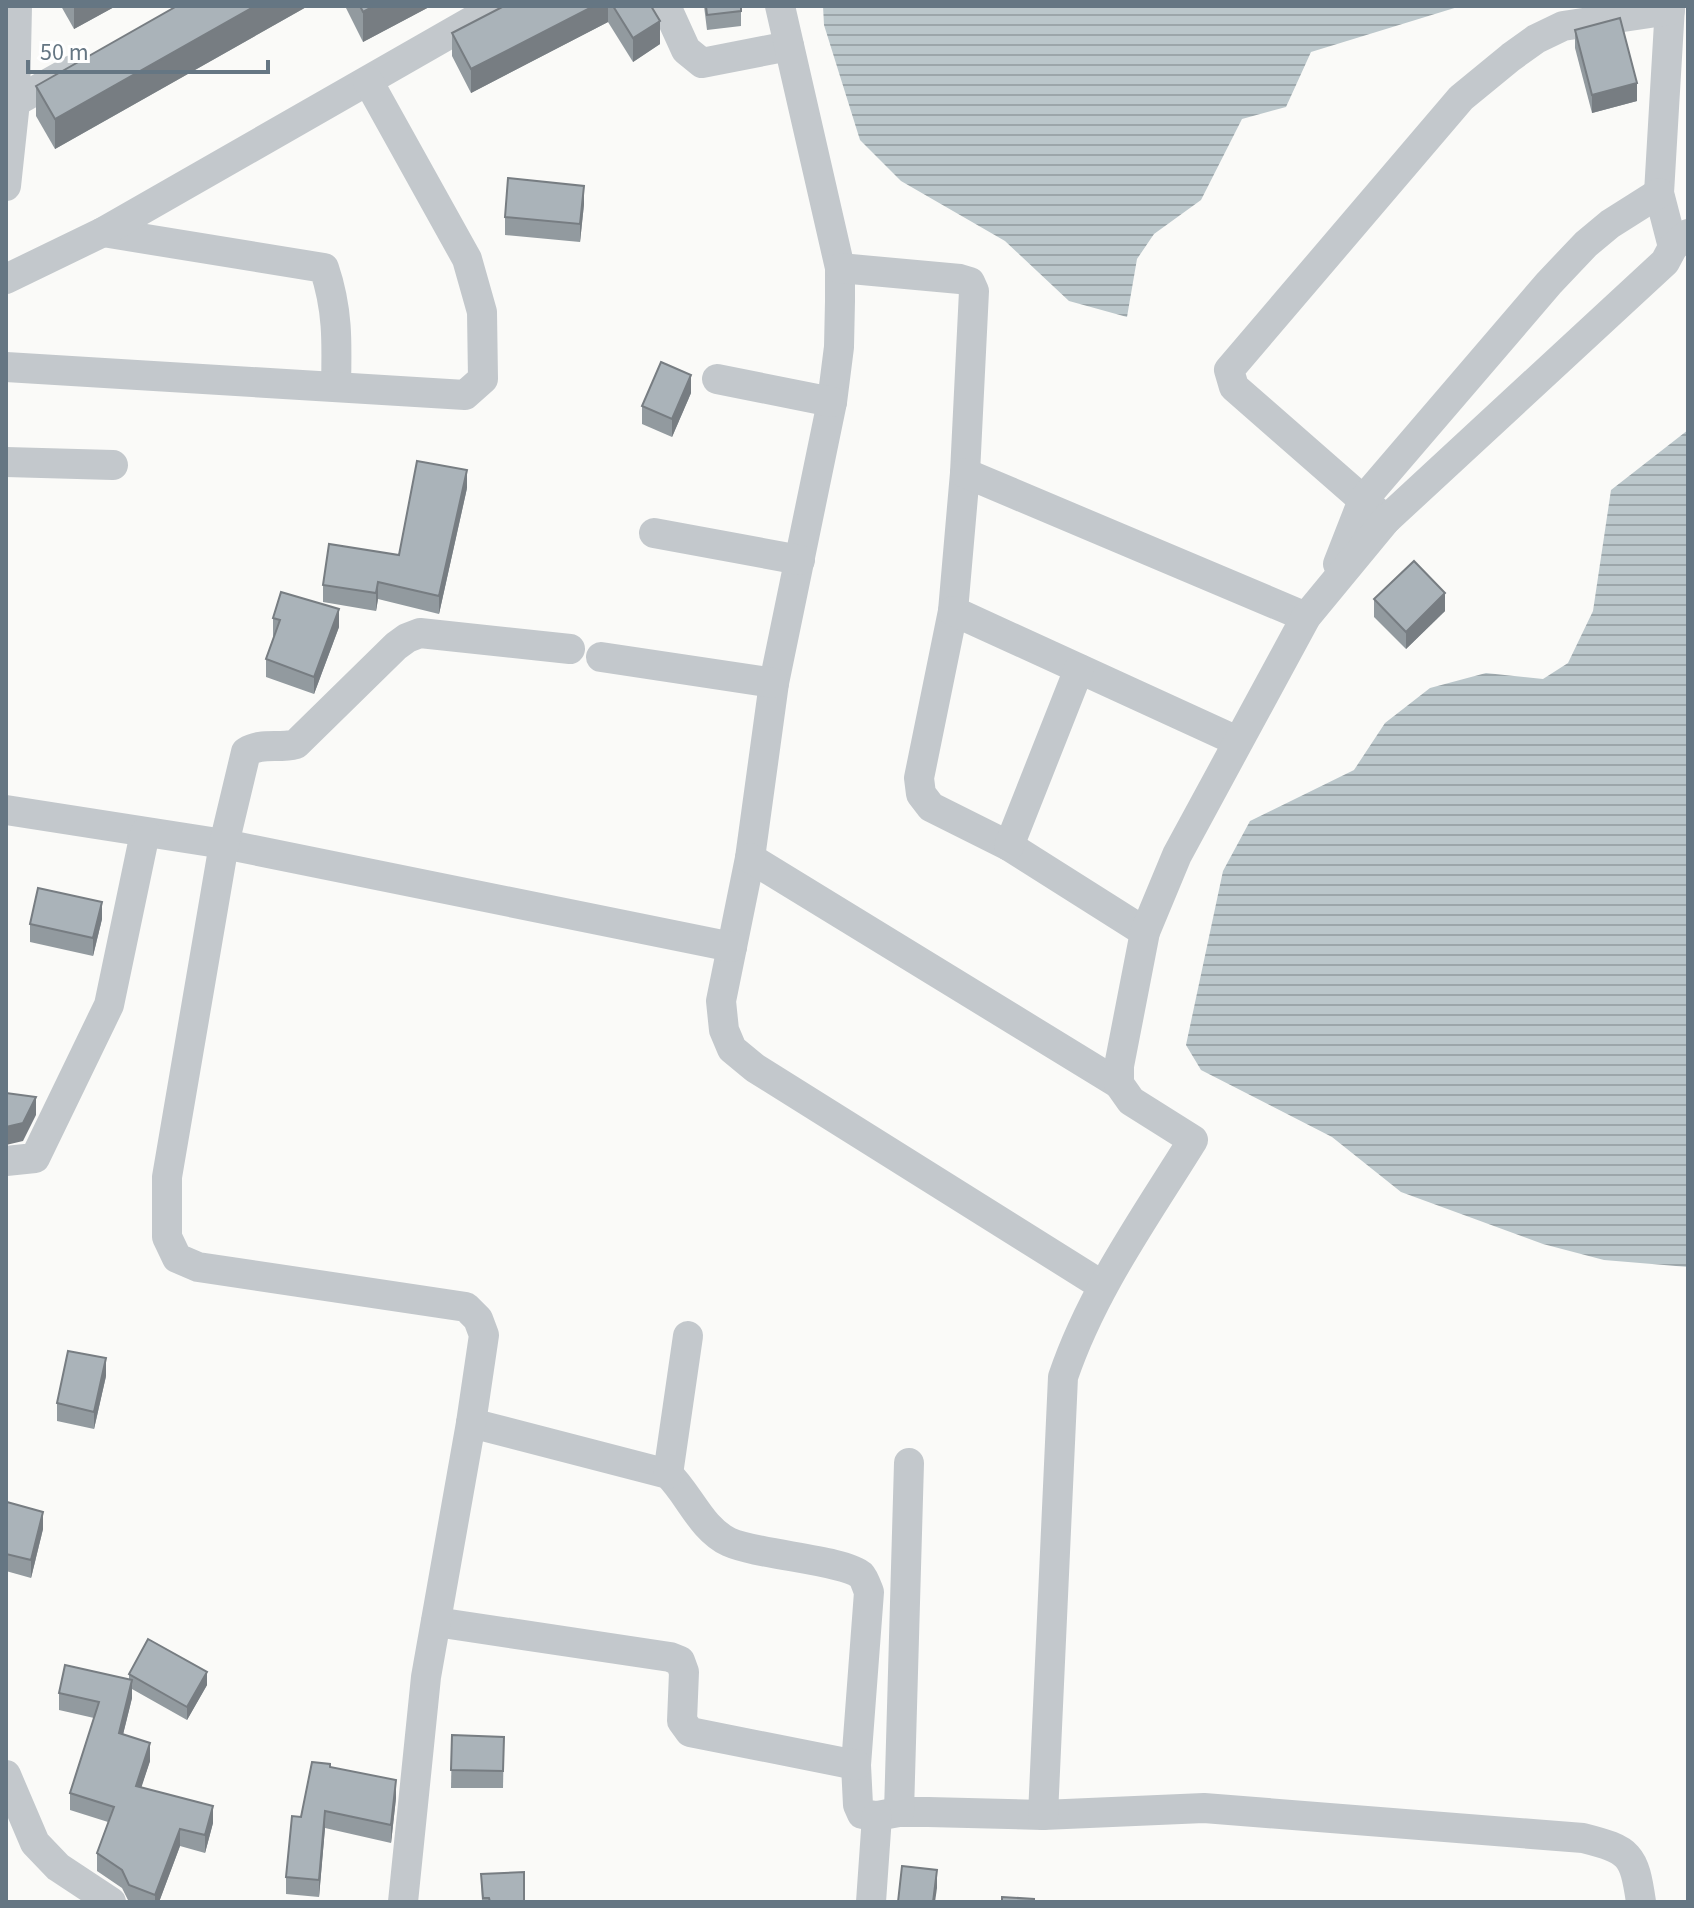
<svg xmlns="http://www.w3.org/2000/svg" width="1694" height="1908" font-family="'Source Sans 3',sans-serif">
<defs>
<pattern id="water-rules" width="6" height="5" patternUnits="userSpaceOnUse" patternTransform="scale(2)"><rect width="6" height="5" fill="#bbc7cb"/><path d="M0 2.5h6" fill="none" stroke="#9ca6aa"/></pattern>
</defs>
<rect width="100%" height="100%" fill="#fafaf8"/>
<g fill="url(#water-rules)">
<path d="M823,6H1461L1311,52L1286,107L1242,119L1201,200L1154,234L1137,259L1127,317L1069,301L1005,241L901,181L860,140L824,25Z"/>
<path d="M1688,430V1267L1604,1260L1543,1244L1401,1192L1332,1137L1201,1070L1186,1045L1223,871L1250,821L1354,770L1385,723L1430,688L1486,673L1543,679L1568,663L1593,611L1611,490Z"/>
</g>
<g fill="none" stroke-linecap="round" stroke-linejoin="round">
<g stroke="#c3c8cc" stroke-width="30">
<path d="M666,6L686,50L702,63L789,46"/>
<path d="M780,6L840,268V301L839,347L832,402L774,683L750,858L721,1001L724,1030L732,1049L755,1068L1103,1286"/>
<path d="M1670,6L1659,193L1673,247"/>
<path d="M15,102L72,70"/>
<path d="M6,186L15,102L17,6"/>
<path d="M103,232L324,268C338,309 337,343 336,386"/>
<path d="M840,268L960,279L970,282L974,291L965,473L953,611L919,778L921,794L931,807L1009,846L1145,932"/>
<path d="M6,279L103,232L498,6"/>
<path d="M6,367L465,395L483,379L482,312L467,259L368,81"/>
<path d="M717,379L832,402"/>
<path d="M6,462L113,465"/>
<path d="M965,473L1306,617"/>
<path d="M1386,520L1234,387L1229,370L1461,98L1511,57L1536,39L1563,26L1670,10"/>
<path d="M654,533L800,560"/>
<path d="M1338,564L1363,500L1549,283L1586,244L1610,224L1659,193"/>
<path d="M953,611L1237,741"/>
<path d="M601,657L774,683"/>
<path d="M6,810L224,844L732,947"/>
<path d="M1009,846L1079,669"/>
<path d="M750,858L1119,1084"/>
<path d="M6,1161L35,1158L109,1005L145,833"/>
<path d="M471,1423L668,1474C689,1494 701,1529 729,1542C758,1555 844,1560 861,1575C864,1578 867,1587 869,1592L856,1765L858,1805L862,1814L877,1816L899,1812H928L1043,1815L1204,1808L1583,1838C1630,1850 1634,1854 1641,1902"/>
<path d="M668,1474L688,1336"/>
<path d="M436,1622L670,1657L680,1661L684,1672L682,1721L690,1732L856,1765"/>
<path d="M6,1775L35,1843L58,1867L111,1902"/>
<path d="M899,1812L909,1463"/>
<path d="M1043,1815L1063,1377C1092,1291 1146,1216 1193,1140L1131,1101L1119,1084V1066L1145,932L1177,855L1306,617L1386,520L1665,262L1673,247L1688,234"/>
<path d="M403,1902L426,1677L471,1423L484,1335L478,1319L466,1307L198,1267L177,1258L167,1237V1177L224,844L246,752C262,742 278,749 296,744L396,646L407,638L420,633L570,649"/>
<path d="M871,1902L877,1816"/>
</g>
</g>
<g fill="#929a9f">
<path d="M61,6H116L74,29Z"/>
<path d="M177,6H308L55,149L36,116V86Z"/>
<path d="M345,6H431L363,42Z"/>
<path d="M504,6H651L660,44L633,62L608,22L471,93L452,56V33Z"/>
<path d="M704,6H741V26L707,30Z"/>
<path d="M1575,30L1637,101L1592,113L1575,48Z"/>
<path d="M584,204L580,242L505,235V217Z"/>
<path d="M691,393L672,437L642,424V406Z"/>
<path d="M467,488L439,614L378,599L376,611L323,602V585L399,555Z"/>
<path d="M1374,599L1445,611L1406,649L1374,617Z"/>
<path d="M273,618L339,627L314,694L266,677V659L274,636H273Z"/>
<path d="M102,919L93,956L30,942V924Z"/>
<path d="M106,1376L94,1429L57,1421V1403Z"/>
<path d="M6,1508L43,1529L31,1578L6,1571Z"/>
<path d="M129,1674L207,1685L187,1720L132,1689V1698L123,1734L150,1761L141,1787L213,1823L205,1853L180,1846L159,1902H129L122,1888L97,1871V1853L108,1822L70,1810V1793L94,1718L59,1710V1693L129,1680Z"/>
<path d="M452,1735L504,1737L503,1788H451Z"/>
<path d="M330,1767L396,1798L391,1843L325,1828L319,1897L286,1894V1877L301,1817Z"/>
<path d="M481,1874L524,1902H482Z"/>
</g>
<g fill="#777d82">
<path d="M74,6H116L74,29Z"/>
<path d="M255,6H308L55,149V119Z"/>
<path d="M374,6H431L363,42V12Z"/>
<path d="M594,6H608V22L471,93V69Z"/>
<path d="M660,21V44L633,62V38Z"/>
<path d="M1637,83V101L1592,113V95Z"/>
<path d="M584,186V204L580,242V224Z"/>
<path d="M691,375V393L672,437V419Z"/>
<path d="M467,470V488L439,614V596Z"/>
<path d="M378,582V599L376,611V593Z"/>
<path d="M1445,593V611L1406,649V632Z"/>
<path d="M339,609V627L314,694V677Z"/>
<path d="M102,902V919L93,956V938Z"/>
<path d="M36,1097V1115L23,1141L6,1145V1127Z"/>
<path d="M106,1358V1376L94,1429V1412Z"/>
<path d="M43,1512V1529L31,1578V1560Z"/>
<path d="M207,1672V1685L187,1720V1707Z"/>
<path d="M132,1680V1698L119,1751V1733Z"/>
<path d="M150,1743V1761L136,1804V1786Z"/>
<path d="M396,1780V1798L391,1843V1825Z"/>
<path d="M213,1806V1823L205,1853V1835Z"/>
<path d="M325,1811V1828L319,1897V1880Z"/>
<path d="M180,1829V1846L159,1902H155V1895Z"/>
<path d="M937,1870V1888L935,1902H933Z"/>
</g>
<g fill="#aab3b9" stroke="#777d82" stroke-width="2">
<path d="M177,6H255L55,119L36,86Z"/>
<path d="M360,6H374L363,12Z"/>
<path d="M504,6H594L471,69L452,33Z"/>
<path d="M613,6H651L660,21L633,38Z"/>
<path d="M706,6H741V11L707,15Z"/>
<path d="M1620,18L1637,83L1592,95L1575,30Z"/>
<path d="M508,178L584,186L580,224L505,217Z"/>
<path d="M661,362L691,375L672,419L642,406Z"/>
<path d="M417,461L467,470L439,596L378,582L376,593L323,585L329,544L399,555Z"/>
<path d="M1414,561L1445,593L1406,632L1374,599Z"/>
<path d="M281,592L339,609L314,677L266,659L280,620L273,618Z"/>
<path d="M38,888L102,902L93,938L30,924Z"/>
<path d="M6,1093L36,1097L23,1123L6,1127Z"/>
<path d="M68,1351L106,1358L94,1412L57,1403Z"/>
<path d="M7,1502L43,1512L31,1560L6,1554V1508Z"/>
<path d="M148,1639L207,1672L187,1707L129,1674Z"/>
<path d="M65,1665L132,1680L119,1733L150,1743L136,1786L213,1806L205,1835L180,1829L155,1895L129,1885L122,1870L97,1853L114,1807L70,1793L99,1702L59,1693Z"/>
<path d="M452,1735L504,1737L503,1771L451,1770Z"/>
<path d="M312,1762L330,1764V1767L396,1780L391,1825L325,1811L319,1880L286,1877L292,1816L301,1817Z"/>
<path d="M902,1866L937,1870L933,1902H898Z"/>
<path d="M524,1872V1902H490L489,1898H483L481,1874Z"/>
<path d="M1002,1897L1034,1899V1902H1002Z"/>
</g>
<rect width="1694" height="1908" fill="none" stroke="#657683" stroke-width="16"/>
<path d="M28 60v12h240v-12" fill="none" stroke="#657683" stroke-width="4"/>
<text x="40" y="60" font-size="24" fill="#657683" stroke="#ffffff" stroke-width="6" paint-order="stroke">50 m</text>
</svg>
